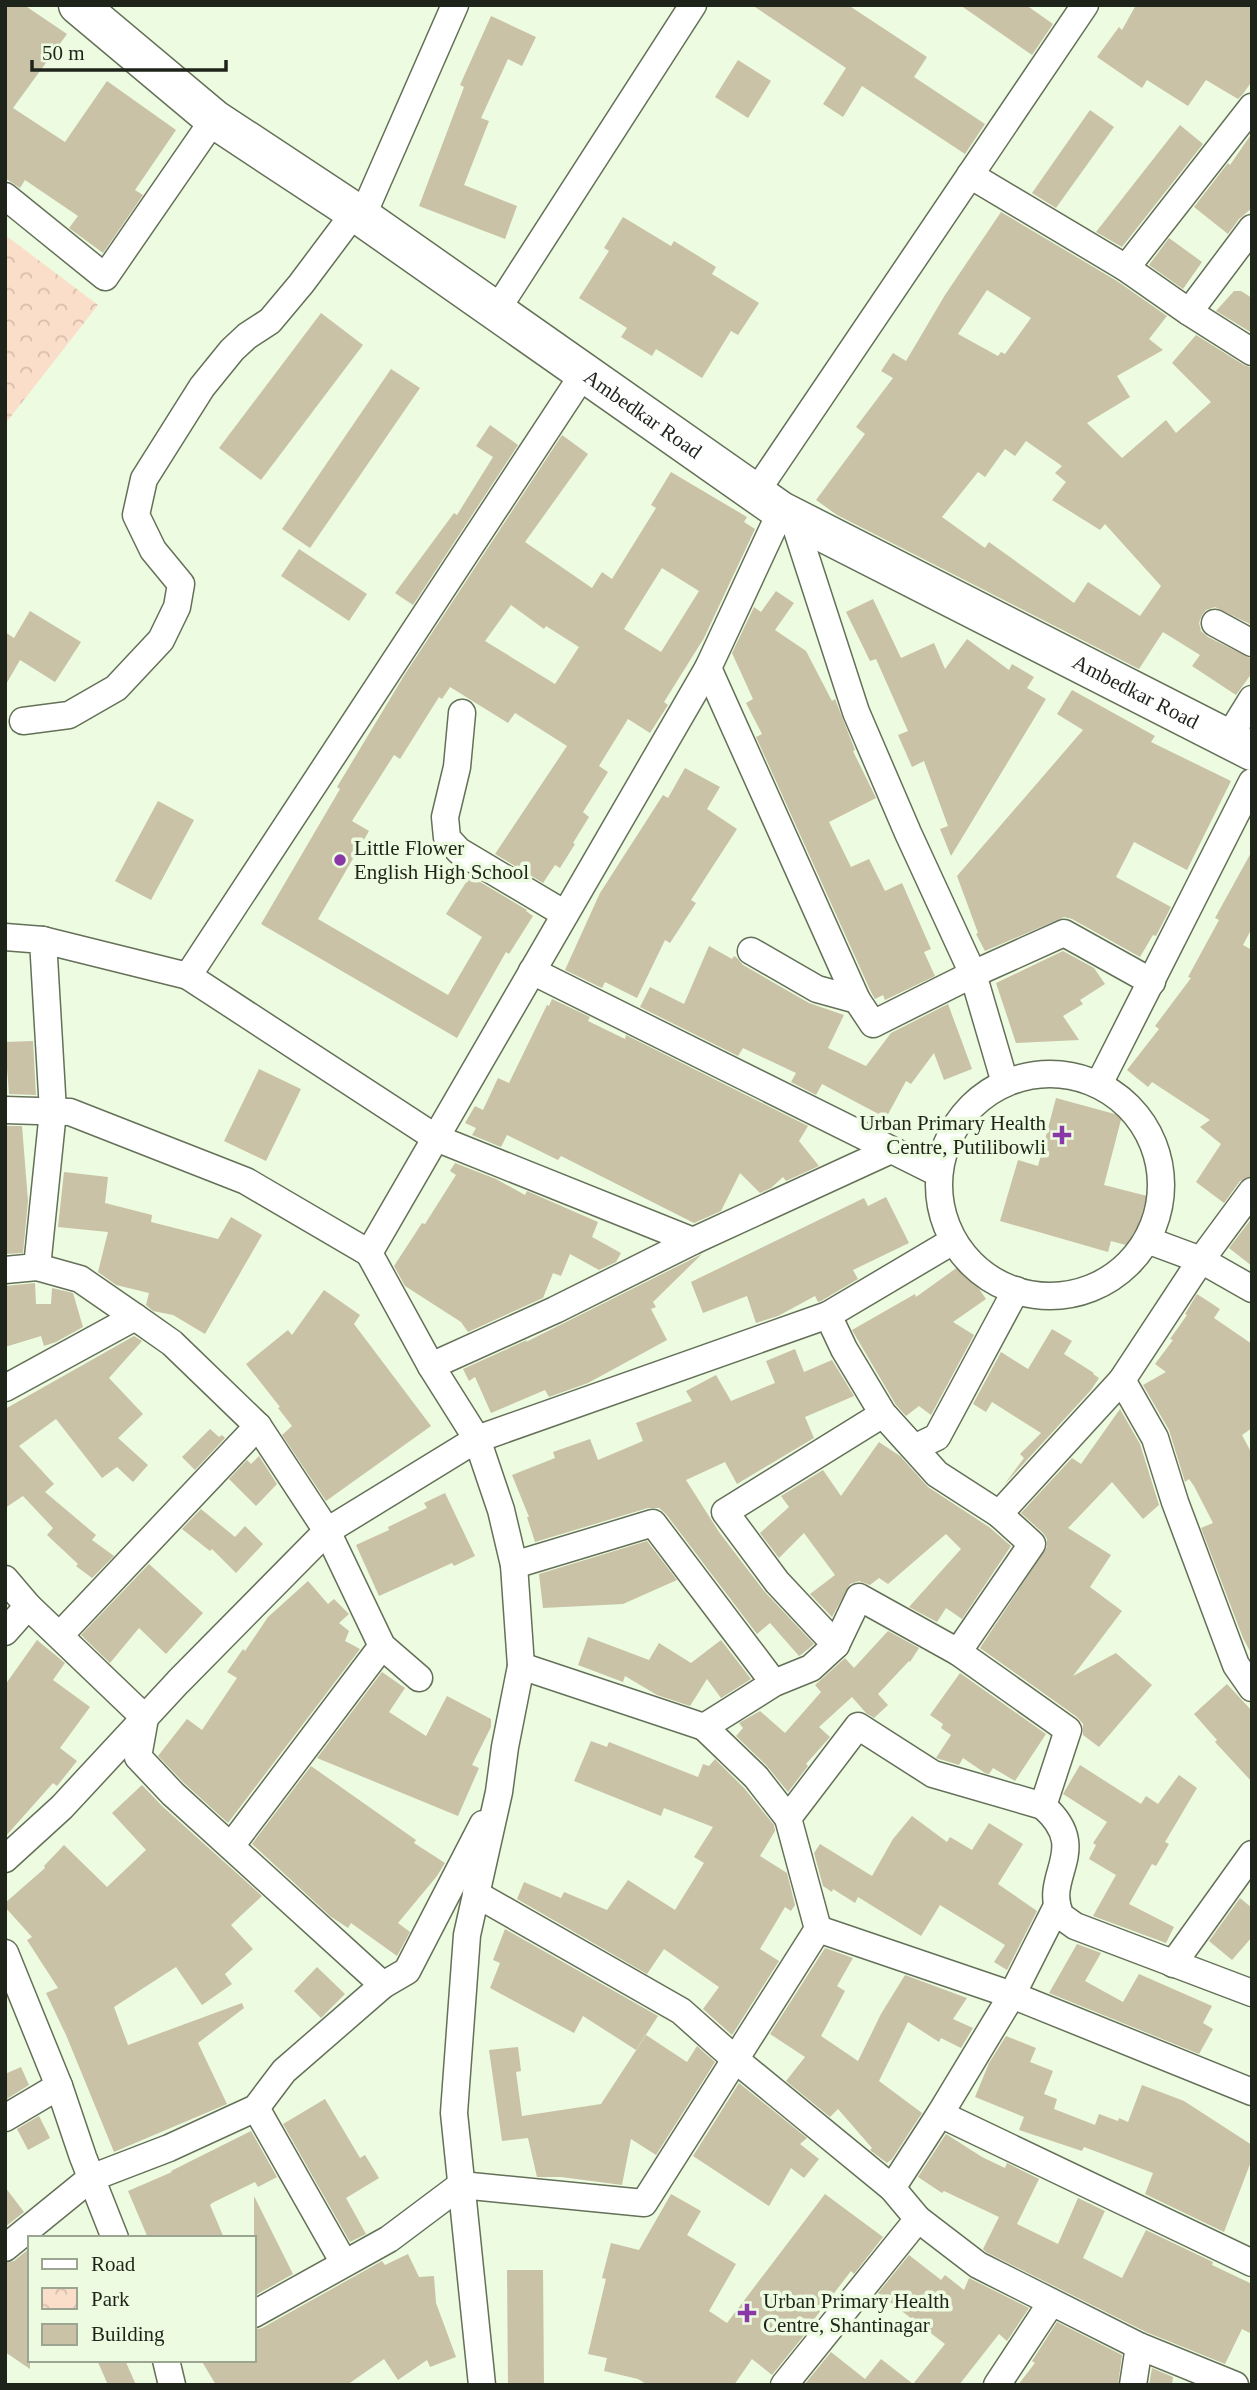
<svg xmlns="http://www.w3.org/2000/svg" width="1257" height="2390" font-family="'Times New Roman',serif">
<defs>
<pattern id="park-crowns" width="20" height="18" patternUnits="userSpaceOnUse" patternTransform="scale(1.75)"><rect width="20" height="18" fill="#fadec9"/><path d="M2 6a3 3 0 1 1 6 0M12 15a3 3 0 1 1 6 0" fill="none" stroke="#d6beac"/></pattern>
</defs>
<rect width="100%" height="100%" fill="#edfbe0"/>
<path fill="url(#park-crowns)" d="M5,235L98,305L5,424Z"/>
<g fill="#c9c2a6" fill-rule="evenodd">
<path d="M5,5H24L67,34L13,108L65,142L107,81L176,130L135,190L143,195L103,253L69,228L78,216L25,180L20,188L5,178Z"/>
<path d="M752,5H848L927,57L914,77L985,124L965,154L862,86L843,117L823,104L846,68Z"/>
<path d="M960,5H1026L1053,24L1032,55Z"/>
<path d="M1136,5H1252V81L1243,94L1238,99L1206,80L1188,106L1147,80L1142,88L1097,57L1119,27L1122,30Z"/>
<path d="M491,16L536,37L522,66L508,59L481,118L489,121L464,185L517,206L505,239L419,206L464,87L460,85Z"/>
<path d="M738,60L771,81L748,118L715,97Z"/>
<path d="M1090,110L1114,127L1056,208L1032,193Z"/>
<path d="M1180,125L1203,144L1122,247L1096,232Z"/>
<path d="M1252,133V208L1239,219L1228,234L1194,207L1228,163L1230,165Z"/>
<path d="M1001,212L1117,281L1167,316L1149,339L1163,350L1117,376L1130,397L1087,423L1122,458L1166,420L1176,433L1211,402L1172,363L1196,335L1244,365L1252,368V625L1215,607L1206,610L1202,615L1199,623L1201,631L1208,637L1252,659V673L1236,695L1192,666L1200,655L1163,632L1139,669L837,515L816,500L865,434L856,427L893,378L881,371L893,353L906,361L945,295ZM987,290L1031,318L1005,354L1001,352L998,356L958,334ZM1026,441L1062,466L1055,473L1066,482L1052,500L1100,530L1105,524L1161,586L1140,616L1088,582L1074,603L989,542L985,548L942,517L978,472L985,477L1005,449L1015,456Z"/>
<path d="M623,217L671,246L674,241L716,267L712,274L759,303L738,335L731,331L702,378L656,349L652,356L621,337L627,328L579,298L609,251L604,248Z"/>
<path d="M1169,238L1202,262L1183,289L1149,265Z"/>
<path d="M1234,291H1241L1252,298V333L1216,311Z"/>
<path d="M321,313L363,345L261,480L219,448Z"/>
<path d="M391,369L420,388L310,548L282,529Z"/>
<path d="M490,425L518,445L413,605L395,593L454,513L457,515L493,457L476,446Z"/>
<path d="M562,435L588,454L525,542L592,588L602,572L612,579L656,508L651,505L671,472L747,517L744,522L755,529L704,638L664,702L668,705L650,733L628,719L599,766L608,772L583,812L589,817L573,843L575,844L560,868L555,865L543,883L495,854L567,746L515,713L508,723L450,687L442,699L439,697L400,759L394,755L352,821L369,831L318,919L448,995L482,937L446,914L470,876L527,910L526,911L533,916L509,954L506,952L457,1038L261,924L340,789L337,787L405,674ZM662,568L699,591L661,652L624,629ZM511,605L544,629L546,626L579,647L555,684L485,641Z"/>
<path d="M299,549L367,594L349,621L281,576Z"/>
<path d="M776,591L794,603L775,630L806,651L832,701L835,699L855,750L853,751L876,798L829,822L851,867L869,859L885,891L902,883L931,949L924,952L935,976L885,1000L883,995L875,999L871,992L756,737L762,734L746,703L753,699L732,653L754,607L761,612Z"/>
<path d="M873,599L901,658L934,643L945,669L967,639L1009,670L1012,664L1034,677L1027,688L1046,699L951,856L940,829L948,826L924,761L912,767L898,735L908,731L876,659L870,661L846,612Z"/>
<path d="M30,611L81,642L55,682L20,660L5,686V632L14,638Z"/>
<path d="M1072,690L1155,736L1151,742L1231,781L1187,870L1134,842L1116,877L1171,907L1156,936L1153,935L1140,957L1072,919L1064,917L985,951L976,934L978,933L957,876L1083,730L1057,714Z"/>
<path d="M685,768L720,787L707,809L737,829L691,900L696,903L670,943L665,940L637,998L605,982L602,988L565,970L600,893L663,795L668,798Z"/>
<path d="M158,801L194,820L151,900L115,881Z"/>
<path d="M1252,851V928L1243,945L1252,950V1176L1240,1181L1224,1203L1196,1182L1221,1144L1200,1127L1210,1120L1152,1082L1148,1087L1127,1070L1159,1029L1155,1026L1191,978L1188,977L1219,920L1215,918Z"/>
<path d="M709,946L732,959L734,956L737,958L743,965L809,1003L844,1015L828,1048L866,1066L891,1033L948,1004L972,1069L944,1080L934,1053L911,1084L906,1081L886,1118L822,1084L816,1095L791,1082L796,1073L743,1048L738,1056L640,1007L650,987L684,1004Z"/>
<path d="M1063,951L1094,968L1105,984L1080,1000L1083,1004L1063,1016L1079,1040L1016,1043L996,983Z"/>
<path d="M552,999L590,1017L588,1021L625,1039L626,1035L808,1126L799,1141L819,1166L786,1181L783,1177L771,1188L760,1193L740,1173L721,1211L694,1223L561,1156L558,1160L507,1135L501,1147L472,1135L476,1128L465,1123L475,1106L483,1110L498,1078L509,1083L547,1005L549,1006Z"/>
<path d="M33,1041L36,1095L9,1094L5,1042Z"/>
<path d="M259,1069L301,1089L266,1161L224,1141Z"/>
<path d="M1056,1098L1122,1116L1104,1185L1147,1196L1138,1227L1132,1235L1133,1247L1111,1241L1108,1252L1000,1221L1018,1160L1038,1166Z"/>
<path d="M5,1126H22L28,1201L23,1253L5,1254Z"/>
<path d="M455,1163L496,1179L525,1195L527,1191L598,1222L592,1237L621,1253L616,1262L599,1270L570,1254L561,1276L553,1273L543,1298L468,1332L461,1322L405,1286L394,1266L422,1223L425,1224L456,1175L450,1171Z"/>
<path d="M64,1172L108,1177L105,1203L152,1215L151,1222L218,1239L231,1217L262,1235L205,1334L173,1315L153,1311L146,1305L149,1293L116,1285L98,1272L108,1232L58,1227Z"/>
<path d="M886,1197L909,1243L853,1270L858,1279L821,1301L818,1302L815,1296L778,1316L756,1323L747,1296L703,1313L691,1282L864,1198L868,1206Z"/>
<path d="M1252,1218V1266L1229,1248Z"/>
<path d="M702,1254L653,1302L656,1307L651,1309L667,1340L588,1383L549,1397L545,1390L491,1413L475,1377L469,1381L463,1369L527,1340L526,1342Z"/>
<path d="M962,1264L986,1299L953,1322L974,1335L931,1415L919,1406L906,1416L896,1405L852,1330L915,1294L916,1297Z"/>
<path d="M35,1283L36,1304H51L52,1288L73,1293L83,1327L56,1342L44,1346L41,1336L5,1347V1286Z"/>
<path d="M324,1290L360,1315L354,1324L431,1426L326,1501L282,1435L292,1426L278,1408L280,1407L246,1364L288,1330L292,1335Z"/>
<path d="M1197,1294L1220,1309L1214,1318L1252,1344V1428L1242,1435L1252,1454V1655L1243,1638L1201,1528L1213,1523L1194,1486L1189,1479L1185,1482L1169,1430L1143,1385L1166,1372L1155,1364L1173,1340L1170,1339L1187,1315L1185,1314Z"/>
<path d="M1052,1329L1072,1341L1064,1354L1094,1373L1093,1374L1099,1378L1091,1390L1004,1485L1024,1458L1020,1454L1041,1433L992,1402L986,1412L973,1404L1001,1352L1028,1369Z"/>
<path d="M134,1336L142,1341L109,1378L143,1414L118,1438L148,1465L133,1482L117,1467L102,1478L56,1419L19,1446L54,1484L45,1492L96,1535L92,1540L114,1556L92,1578L76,1566L78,1564L47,1535L53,1528L23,1496L5,1508V1409Z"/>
<path d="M795,1349L804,1372L832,1360L854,1396L805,1417L814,1438L737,1484L725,1462L686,1480L719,1532L764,1591L814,1644L802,1654L799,1656L770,1623L757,1634L666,1514L659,1508H648L535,1542L527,1517H529L512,1475L555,1458L553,1452L590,1439L598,1460L643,1441L636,1423L692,1401L686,1391L716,1375L731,1401L775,1383L766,1361Z"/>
<path d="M1120,1409L1140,1444L1159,1505L1143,1519L1112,1482L1068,1528L1111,1555L1090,1587L1122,1611L1073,1676L1116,1653L1152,1685L1099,1747L1083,1735V1724L1077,1717L980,1648L1047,1547V1539L1043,1533L1021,1513L1072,1458L1081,1464Z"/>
<path d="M210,1429L219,1437L222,1435L225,1438L195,1470L182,1457Z"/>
<path d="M879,1442L900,1456L928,1487L989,1527L1011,1546L962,1619L946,1608L937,1622L909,1607L961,1549L946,1534L888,1584L879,1578L870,1585L859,1581L850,1584L832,1617L810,1594L835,1575L804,1533L779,1558L760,1533L789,1507L781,1496L823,1470L841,1496Z"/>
<path d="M259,1456L277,1484L256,1506L229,1479L247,1460L251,1464Z"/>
<path d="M445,1493L475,1556L454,1566L452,1563L379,1596L356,1545L389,1530L388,1527L427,1508L424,1503Z"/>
<path d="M201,1509L235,1537L245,1526L263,1544L236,1573L212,1549L210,1551L182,1529Z"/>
<path d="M647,1541L677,1580L623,1604L543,1608L539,1574Z"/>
<path d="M149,1564L203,1613L166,1654L139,1628L110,1663L81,1635Z"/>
<path d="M308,1581L328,1604L334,1599L349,1614L339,1623L349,1631L345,1641L360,1649L228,1823L184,1783L158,1756L187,1719L202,1730L237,1678L227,1672L243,1649L245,1651L268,1617Z"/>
<path d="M888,1631L919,1648L910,1662L909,1661L878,1694L888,1705L874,1718L866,1713L852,1697L819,1727L830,1737L806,1764L808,1766L788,1792L767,1766L736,1736L743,1728L739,1723L760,1711L785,1733L821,1692L815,1685L845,1658L854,1668Z"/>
<path d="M588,1637L649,1660L659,1643L691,1663L721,1640L751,1679L721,1698L707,1679L690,1706L657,1695L625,1676L623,1682L578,1665Z"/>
<path d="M37,1640L65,1663L53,1680L90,1707L60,1748L77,1761L57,1786L53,1783L5,1837V1685Z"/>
<path d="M382,1672L405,1688L389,1712L426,1736L447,1696L491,1719V1727L472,1765L479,1768L458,1816L317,1758Z"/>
<path d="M960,1673L1046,1734L1015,1781L993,1768L989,1774L985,1773L963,1758L959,1765L936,1758L951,1735L941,1728L943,1724L930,1715Z"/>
<path d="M1227,1684L1252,1711V1782L1215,1742L1217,1740L1194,1714Z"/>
<path d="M591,1741L607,1747L609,1742L698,1777L703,1764L709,1766L715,1759L744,1788L774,1825L775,1831L760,1856L787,1873L795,1905L791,1911L785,1907L760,1949L779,1961L732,2035L703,2009L719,1987L664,1949L647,1974L517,1899L524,1882L561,1898L564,1892L607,1910L628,1880L675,1910L704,1863L694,1857L713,1827L664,1808L661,1816L574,1781Z"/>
<path d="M1080,1765L1141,1804L1146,1796L1158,1804L1179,1775L1197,1788L1165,1842L1169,1844L1156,1866L1152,1864L1129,1904L1174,1927L1166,1943L1093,1916L1116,1875L1089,1859L1096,1845L1093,1843L1107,1822L1063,1794Z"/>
<path d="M311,1766L416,1840L414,1843L445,1863L437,1876L398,1923L410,1932L397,1956L351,1923L348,1928L330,1916L252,1844Z"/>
<path d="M142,1785L162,1806L262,1896L231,1925L253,1949L225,1974L232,1984L202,2005L176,1967L114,2007L128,2045L242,2003L244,2008L198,2043L227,2104L114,2152L66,2035L46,1993L58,1988L27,1940L32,1937L5,1907V1903L45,1868L44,1866L64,1845L107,1887L146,1850L112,1813Z"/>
<path d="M912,1816L947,1842L950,1837L972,1850L989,1823L1023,1844L998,1884L1037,1911L1007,1970L994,1962L1005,1945L940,1905L921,1936L858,1897L855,1903L833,1889L832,1892L823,1886L814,1853L820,1844L872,1876L893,1839Z"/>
<path d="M1240,1898L1252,1908V1937L1232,1960L1209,1941Z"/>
<path d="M505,1929L658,2016L636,2050L583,2016L574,2033L490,1988L500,1963L493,1960Z"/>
<path d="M1077,1944L1101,1953L1085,1981L1123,2002L1139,1974L1212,2006L1203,2023L1213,2029L1199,2054L1049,1993Z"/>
<path d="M825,1948L853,1958L837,1986L845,1991L821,2036L858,2061L881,2014L905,1975L967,1998L953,2019L973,2028L961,2048L941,2038L939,2042L908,2022L879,2081L922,2113L892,2159L887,2163L870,2150L872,2148L838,2109L830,2117L786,2081L805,2057L770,2034Z"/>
<path d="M317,1967L345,1994L321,2018L294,1991Z"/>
<path d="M646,2035L687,2062L697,2046L715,2062L656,2155L631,2139L622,2185L561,2177H537L528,2138L502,2141L489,2050L518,2047L521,2071L516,2072L522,2116L601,2104Z"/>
<path d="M1006,2036L1036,2048L1030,2062L1053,2071L1044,2094L1057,2099L1054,2109L1095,2125L1099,2114L1118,2121L1119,2118L1128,2122L1142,2085L1184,2101L1252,2145V2159L1224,2232L1145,2194L1153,2173L1084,2147L1082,2151L1019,2130L1024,2117L975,2097L989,2063Z"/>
<path d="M21,2067L29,2085L5,2100V2074Z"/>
<path d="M739,2083L807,2138L800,2144L819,2159L804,2178L791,2168L769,2206L693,2156Z"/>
<path d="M325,2099L360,2158L365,2155L379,2178L346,2198L366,2234L350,2242L283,2124Z"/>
<path d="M39,2116L50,2138L28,2150L17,2129Z"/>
<path d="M251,2131L277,2177L258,2187L255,2182L212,2203L210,2205L224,2238H148L128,2191L172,2172L171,2171Z"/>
<path d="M946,2134L982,2157L1005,2168L1007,2163L1039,2179L1017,2224L1058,2244L1078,2198L1105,2211L1083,2258L1122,2278L1146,2230L1213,2262L1212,2265L1252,2284V2334L1242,2329L1225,2364L1146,2332L986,2252L983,2249L999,2217L944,2191L942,2193L918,2177Z"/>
<path d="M5,2187L24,2212L5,2227Z"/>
<path d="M671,2194L701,2211L687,2235L736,2264L709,2311L727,2323L825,2194L883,2237L854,2274L851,2271L812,2322L814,2323L772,2375L752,2359L734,2385H648L638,2379L604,2371L607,2358L588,2354L606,2279L602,2278L611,2243L639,2250Z"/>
<path d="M254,2196L293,2274L254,2296Z"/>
<path d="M30,2248V2369L5,2352V2263L14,2261Z"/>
<path d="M408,2254L419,2277L434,2276L436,2303L456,2357L430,2367L427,2360L398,2380L384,2359L347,2385H216L201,2360H254V2330L262,2328L382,2261L385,2265Z"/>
<path d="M909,2255L941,2280L945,2275L964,2290L969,2278L1029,2308L1007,2341L999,2334L959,2385H804L831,2352L865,2379L881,2359L913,2384L945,2344L878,2293Z"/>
<path d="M507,2270H543L544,2385H508Z"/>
<path d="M1057,2322L1122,2355L1118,2385H1018L1035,2363L1032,2361Z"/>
<path d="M97,2360H125L136,2385H108Z"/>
<path d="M1152,2368L1173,2377L1172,2385H1149Z"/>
</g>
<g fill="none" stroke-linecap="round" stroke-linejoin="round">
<defs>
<g id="street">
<path d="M970,175L1126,268L1189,312L1252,352"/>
<path d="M5,196L105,277L214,119"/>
<path d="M362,217L455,5"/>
<path d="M1126,268L1252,107"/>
<path d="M496,311L693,5"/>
<path d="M1189,312L1252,228"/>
<path d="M756,492L1085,5"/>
<path d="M793,518L856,712L908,833L973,974L1005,1083"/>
<path d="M1215,623L1252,643"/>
<path d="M708,668L857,1000L873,1024L973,974L1064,933L1152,982"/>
<path d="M462,713L457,767L445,817L447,838L459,851L565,914"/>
<path d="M23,721L69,715L116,688L161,640L177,607L181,584L153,550L136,515L144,479L202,387L232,350L247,336L270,321L301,284L355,212"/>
<path d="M1228,738L1252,699"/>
<path d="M5,937L43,940L53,1111L37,1267L5,1270"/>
<path d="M43,940L188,976L584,373"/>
<path d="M751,951L817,989L857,1000"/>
<path d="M532,971L938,1173"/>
<path d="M188,976L436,1138L693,1241"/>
<circle cx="1050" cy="1185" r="111"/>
<path d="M1099,1084L1252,782"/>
<path d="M5,1110L70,1112L246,1181L369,1253"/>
<path d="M1252,1191L1201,1260L1252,1289"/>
<path d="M37,1267L80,1279L135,1317L172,1343L258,1426L327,1531L382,1646L419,1678"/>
<path d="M828,1315L844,1349L883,1414L937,1474L999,1514L1122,1380L1155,1438L1175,1502L1236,1665L1252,1688"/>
<path d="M431,1366L555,1310L693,1241L891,1150"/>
<path d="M1122,1380L1201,1260L1147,1240"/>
<path d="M5,1388L135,1317"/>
<path d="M514,1565L653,1523L774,1683"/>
<path d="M5,1579L28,1606L145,1718L138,1757L173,1794L383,1985"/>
<path d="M5,1632L28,1606"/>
<path d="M60,1635L258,1426"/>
<path d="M836,1645L777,1582L725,1512L883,1414L914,1448L937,1437L1016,1290"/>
<path d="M521,1666L704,1727L774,1683L811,1668L836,1645L859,1597L958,1652L1032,1544L999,1514"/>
<path d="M704,1727L756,1777L788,1818"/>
<path d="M1043,1806C1093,1850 1041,1876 1061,1916L1075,1926L1252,1993"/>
<path d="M231,1846L382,1646"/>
<path d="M5,1859L62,1807L178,1682L327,1531L477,1439L828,1315L953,1241"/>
<path d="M476,1894L681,2011L736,2060L892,2188L918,2219L978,2265L1139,2346L1235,2385"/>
<path d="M818,1929L1012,1995L1252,2092"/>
<path d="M5,1953L59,2086L83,2157L115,2238"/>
<path d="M1173,1964L1252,1854"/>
<path d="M256,2108L344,2263"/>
<path d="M940,2114L1252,2263"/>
<path d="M5,2118L59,2086"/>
<path d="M892,2188L940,2114L1012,1995L1057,1906"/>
<path d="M5,2248L91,2178L169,2148L256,2108L284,2071L383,1985L407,1971L483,1824"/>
<path d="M254,2314L389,2239L461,2185L644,2203L818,1929L788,1818L858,1726L933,1774L1043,1806L1068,1730L958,1652"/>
<path d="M166,2360L172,2385"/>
<path d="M482,2385L454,2113L467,1935L499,1792L505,1747L521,1666L514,1565L501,1510L477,1439L431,1366L369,1253L708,668L781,511"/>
<path d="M784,2385L918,2219"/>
<path d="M997,2385L1051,2303"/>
<path d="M1133,2385L1139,2346"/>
</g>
<g id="primary">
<path id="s1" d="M78,5L214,119L355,212L781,511L1252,751"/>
</g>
</defs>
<use href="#street" stroke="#647058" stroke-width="29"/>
<use href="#primary" stroke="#647058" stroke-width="41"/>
<use href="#street" stroke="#fff" stroke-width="26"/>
<use href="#primary" stroke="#fff" stroke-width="38"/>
</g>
<g fill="#8a38a7" stroke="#edfbe0" stroke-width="2.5">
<circle cx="340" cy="860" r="7"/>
<path d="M1058.5 1124.5h7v7h7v7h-7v7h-7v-7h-7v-7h7z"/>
<path d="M743.5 2302.5h7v7h7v7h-7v7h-7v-7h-7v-7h7z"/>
</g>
<g text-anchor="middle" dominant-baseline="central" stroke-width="7" stroke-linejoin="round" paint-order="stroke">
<g font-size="21" fill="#1f241b" stroke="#edfbe0">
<text stroke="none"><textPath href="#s1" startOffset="698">Ambedkar Road</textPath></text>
<text stroke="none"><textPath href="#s1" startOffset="1265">Ambedkar Road</textPath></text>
</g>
<g font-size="21" fill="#1f241b" stroke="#edfbe0" text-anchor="start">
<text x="354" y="848">Little Flower<tspan x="354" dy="24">English High School</tspan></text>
<text x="1046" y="1123" text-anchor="end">Urban Primary Health<tspan x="1046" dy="24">Centre, Putilibowli</tspan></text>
<text x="763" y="2301">Urban Primary Health<tspan x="763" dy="24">Centre, Shantinagar</tspan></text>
</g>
</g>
<rect width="1257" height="2390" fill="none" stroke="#1f241b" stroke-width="14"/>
<rect x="28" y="2236" width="228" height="126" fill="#edfbe0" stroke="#9ba591" stroke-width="2"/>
<rect x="42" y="2259" width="35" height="10" fill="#ffffff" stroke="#9ba591" stroke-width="2"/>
<text x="91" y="2271" font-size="21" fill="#1f241b">Road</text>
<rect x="42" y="2288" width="35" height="21" fill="url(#park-crowns)" stroke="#9ba591" stroke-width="2"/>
<text x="91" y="2306" font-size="21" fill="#1f241b">Park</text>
<rect x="42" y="2324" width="35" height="21" fill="#c9c2a6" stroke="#9ba591" stroke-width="2"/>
<text x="91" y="2341" font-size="21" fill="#1f241b">Building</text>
<path d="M32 60v10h194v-10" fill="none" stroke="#1f241b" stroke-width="3.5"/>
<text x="42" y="60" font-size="21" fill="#1f241b" stroke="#edfbe0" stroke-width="5" paint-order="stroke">50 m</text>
</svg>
